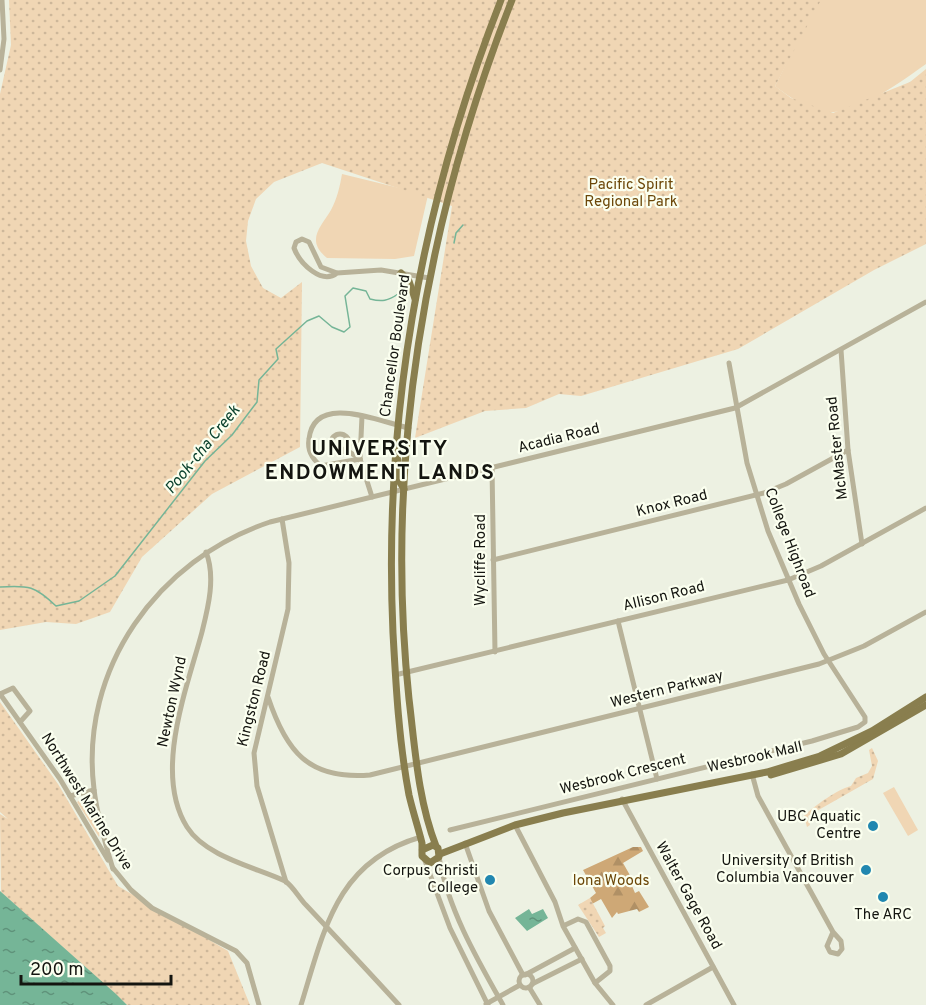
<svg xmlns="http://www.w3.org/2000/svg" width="926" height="1005" font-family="Overpass,sans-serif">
<defs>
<pattern id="forest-firs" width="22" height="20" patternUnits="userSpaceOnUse" patternTransform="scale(1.5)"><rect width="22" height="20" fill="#cea876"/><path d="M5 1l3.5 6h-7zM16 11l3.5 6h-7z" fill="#b09065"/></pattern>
<pattern id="park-dots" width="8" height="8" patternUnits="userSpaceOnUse" patternTransform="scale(1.5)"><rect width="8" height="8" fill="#f0d6b4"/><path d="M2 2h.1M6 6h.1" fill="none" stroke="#cdb79a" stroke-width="1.8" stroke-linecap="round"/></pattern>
<pattern id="water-ripples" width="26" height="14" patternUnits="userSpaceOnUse" patternTransform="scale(1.5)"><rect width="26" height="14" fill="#75b597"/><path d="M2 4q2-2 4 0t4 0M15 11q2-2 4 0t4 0" fill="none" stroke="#5f927a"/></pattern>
</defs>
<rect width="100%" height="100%" fill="#edf1e2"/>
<g fill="#f0d6b4">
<path d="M819,0H926V64C902,81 865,109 834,112C814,114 790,98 775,86Z"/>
<path d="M342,174L428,195L414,256L395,259L327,258C305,240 321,227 331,210C337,199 340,186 342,174Z"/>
<path d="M894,787L918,830L908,836L883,793Z"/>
<path d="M88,795L92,797L100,833L99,837L77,802Z"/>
</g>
<path fill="url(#forest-firs)" d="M633,847H641L643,851L623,863L635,884L632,886L635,893L639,891L649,907L639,912L637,909L618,914L617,912L612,918L601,899L592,904L590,898L596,893L583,870Z"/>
<g fill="url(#park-dots)">
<path d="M9,0H821L775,86L791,98L833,113L910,82L926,69V244L874,270L738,349L581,396L559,394L526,408L485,411L415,438L452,206L322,163L274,182L256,199L248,221L246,241L251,266L263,288L281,298L302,282L300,447L212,494L142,557L110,612L76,624L46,622L0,630V94L11,45Z"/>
<path d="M0,702L58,784L118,886L228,951L250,1005H127L1,892L0,814L8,819L0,812Z"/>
<path d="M872,748L878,761L873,779L808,816L810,825L807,827L804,816C814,806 838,789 851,786L856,778L868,773L872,766L869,750Z"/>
<path d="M590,898L605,926L603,928L606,933L599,937L578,905Z"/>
</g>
<g fill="url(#water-ripples)">
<path d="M0,891L116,994L127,1005H0Z"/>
<path d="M529,909L532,914L543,909L548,918L527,931L515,918Z"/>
</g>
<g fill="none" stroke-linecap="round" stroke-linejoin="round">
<g stroke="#75b597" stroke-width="1.5">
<path d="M454,243L456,233L463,225"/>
<path d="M0,587C29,585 35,586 56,606L79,601L115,576L205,461L232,435L257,402L259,380L278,359L276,349L307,321L319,316L332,327L344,332L350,327L345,296L353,288L366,291L370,299C382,302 388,301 398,294"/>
</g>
<g stroke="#b8b299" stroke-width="5">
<path d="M0,70L4,39L2,0"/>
<path d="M337,273C322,285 300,264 294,248L296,242L302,239L309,242L321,267L337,273L381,270L429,278"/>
<path d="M841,350L848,450L862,544"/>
<path d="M362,416L360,459L372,497"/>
<circle cx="340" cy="443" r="9"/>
<path d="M345,449L360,459"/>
<path d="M360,459L321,466C312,459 307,451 309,439C314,391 383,423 409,428"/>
<path d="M492,467L495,652"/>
<path d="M282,519L289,563L288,609L254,753L257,786L286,882"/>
<path d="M206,552C216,577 208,608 202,632C187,688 153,773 187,827C206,857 255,867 285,881C292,885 300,899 306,905C337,938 368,971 399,1005"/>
<path d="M493,560L764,493L786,484L848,450"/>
<path d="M618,621L657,779"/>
<path d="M395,675L788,580L821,566L926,508"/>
<path d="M0,694L60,779L108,860"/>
<path d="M0,694L13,688L30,711L20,722"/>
<path d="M268,697C286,751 308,780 370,775L819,664L864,646L926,612"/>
<path d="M752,774L758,796L833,932L841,941L842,949L838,954L830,952L827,946L833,932"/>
<path d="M70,796L94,790"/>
<path d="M622,799L734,1005"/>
<path d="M515,825L555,902L563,926L595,983L610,971V966L586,922L578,919L563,926"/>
<path d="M450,830L812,741L858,727L865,722V717L824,654L799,604L768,531L747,463L729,363"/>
<path d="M465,843L489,911L523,975"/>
<path d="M439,857C448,909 477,959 503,1005"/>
<path d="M425,861L450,928L488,1005"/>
<path d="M113,868L131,890L152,908L236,951L247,963L259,1005"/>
<path d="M113,869C105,843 97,816 94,789C79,669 158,559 270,522L735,408L926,302"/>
<circle cx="526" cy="981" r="7"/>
<path d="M525,975L575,948"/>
<path d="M595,983L613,1005"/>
<path d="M532,984L582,959"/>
<path d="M529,987L540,1005"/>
<path d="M486,1004L520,985"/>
<path d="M301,1005C324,931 336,861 421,837"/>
<path d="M646,1005L713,967"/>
</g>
<g stroke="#897e4e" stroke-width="7">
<path d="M401,273L409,281L415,299"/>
<path d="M398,460L399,481L404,489"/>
<path d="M771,775L841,754L926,705"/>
<path d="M436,846C418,800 415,748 409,699C384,462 425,221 512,0"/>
<path d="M422,850L433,845L438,848L439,857L430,863L422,856V843C418,827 413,812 409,795C399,742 396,687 393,633C383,416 422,202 501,0"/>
<path d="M440,854L515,825L563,813L767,772L820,756L872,731L926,697"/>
</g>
</g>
<g fill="#2187b0" stroke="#fbffef" stroke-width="2">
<circle cx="873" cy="826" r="6"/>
<circle cx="866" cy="870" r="6"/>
<circle cx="490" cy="880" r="6"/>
<circle cx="883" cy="897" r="6"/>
</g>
<g text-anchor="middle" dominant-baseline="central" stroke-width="4.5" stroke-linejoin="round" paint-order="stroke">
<g font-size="15" fill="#6c4708" stroke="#fbffef">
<text x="631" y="185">Pacific Spirit<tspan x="631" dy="17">Regional Park</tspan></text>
<text x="611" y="881">Iona Woods</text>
</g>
<g font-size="15" fill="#141510" stroke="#fbffef">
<text transform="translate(396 346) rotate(-82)">Chancellor Boulevard</text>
<text transform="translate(559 439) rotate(-14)">Acadia Road</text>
<text transform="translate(838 448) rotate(-96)">McMaster Road</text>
<text transform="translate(672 504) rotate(-14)">Knox Road</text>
<text transform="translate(789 543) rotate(69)">College Highroad</text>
<text transform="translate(481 560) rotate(-90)">Wycliffe Road</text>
<text transform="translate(664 597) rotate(-14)">Allison Road</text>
<text transform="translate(667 690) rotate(-14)">Western Parkway</text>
<text transform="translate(255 699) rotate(-76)">Kingston Road</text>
<text transform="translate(173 702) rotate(-78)">Newton Wynd</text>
<text transform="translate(755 758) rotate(-13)">Wesbrook Mall</text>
<text transform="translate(623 775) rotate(-14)">Wesbrook Crescent</text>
<text transform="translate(86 802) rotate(58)">Northwest Marine Drive</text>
<text transform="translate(688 896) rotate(61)">Walter Gage Road</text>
</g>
<g font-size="15" fill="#141510" stroke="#fbffef" text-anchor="end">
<text x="861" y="817">UBC Aquatic<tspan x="861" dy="17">Centre</tspan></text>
<text x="854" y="861">University of British<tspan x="854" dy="17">Columbia Vancouver</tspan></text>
<text x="478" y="871">Corpus Christi<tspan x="478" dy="17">College</tspan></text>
<text x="883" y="915" text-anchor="middle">The ARC</text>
</g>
<g font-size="16" font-style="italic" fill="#0a412d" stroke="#fbffef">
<text transform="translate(203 450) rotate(-51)">Pook-cha Creek</text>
</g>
<g font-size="21" font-weight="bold" letter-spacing="1.5" fill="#141510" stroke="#fbffef">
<text x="380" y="449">UNIVERSITY<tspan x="380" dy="24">ENDOWMENT LANDS</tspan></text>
</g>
</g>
<path d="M21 975v9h150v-9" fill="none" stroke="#141510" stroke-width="3"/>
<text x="30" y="975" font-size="18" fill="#141510" stroke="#fbffef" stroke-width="4.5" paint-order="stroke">200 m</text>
</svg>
